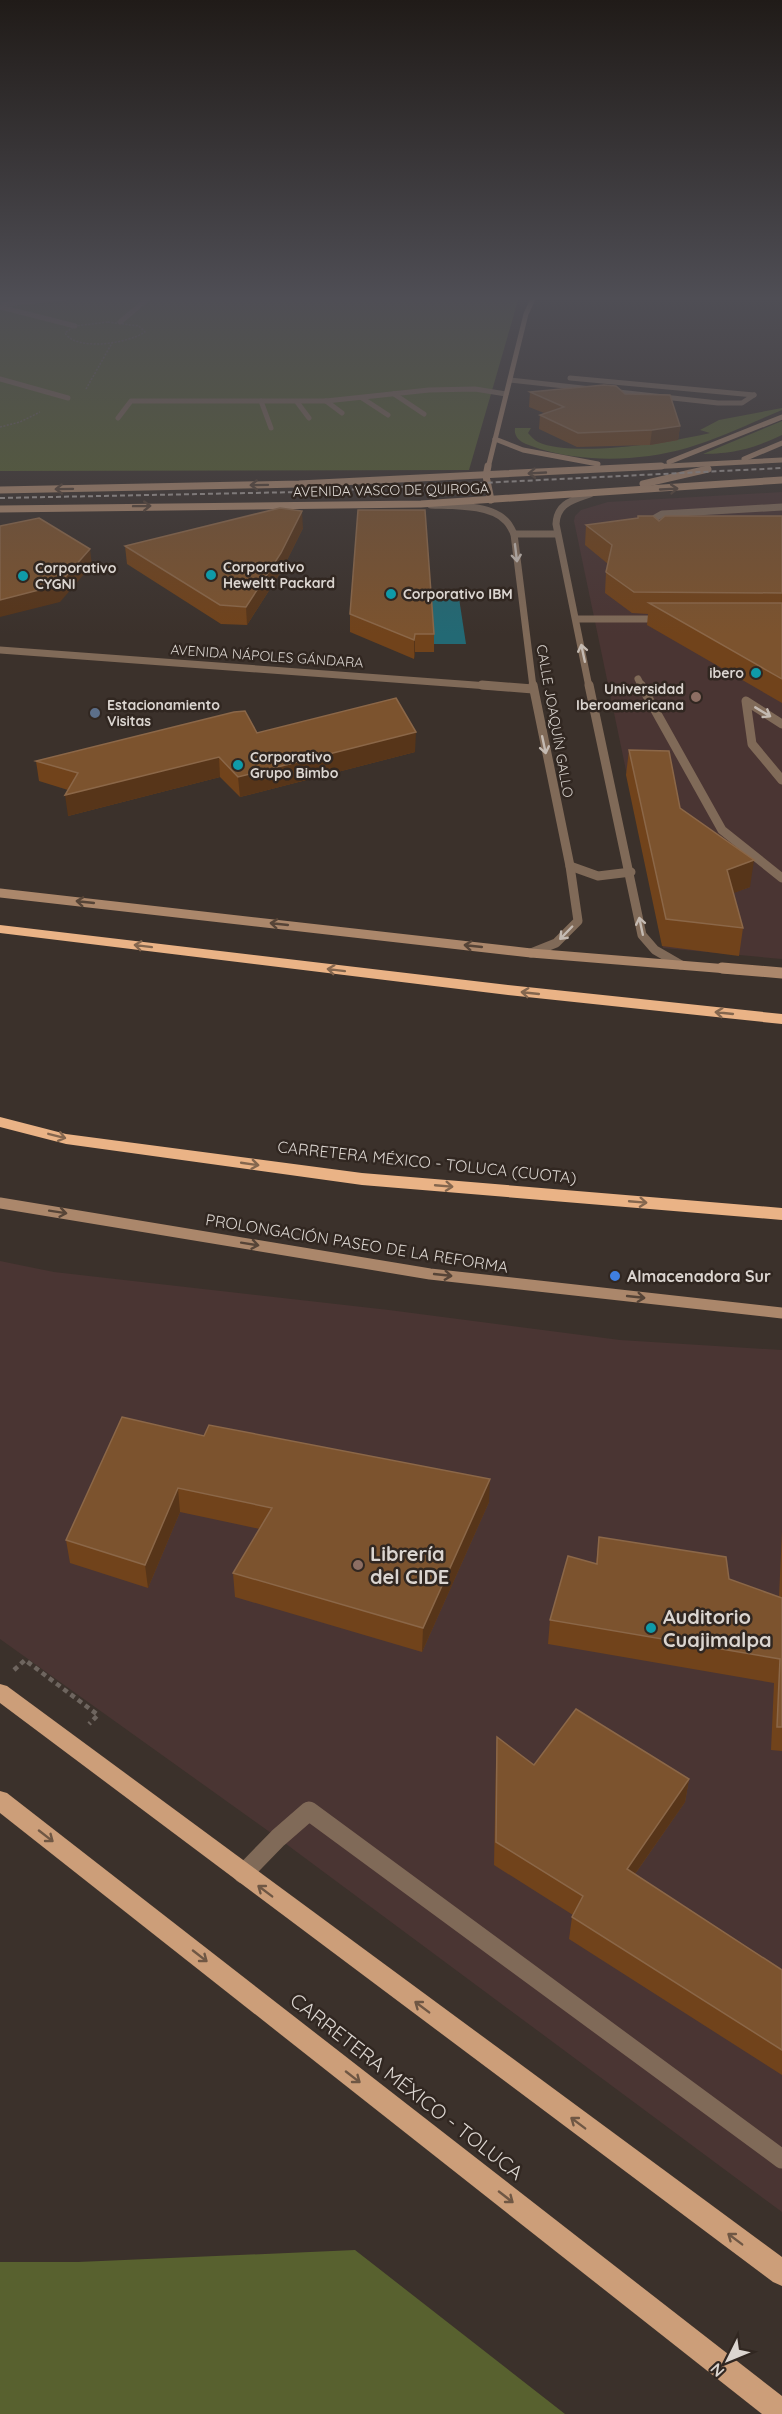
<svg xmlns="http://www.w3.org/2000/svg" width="782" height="2414" font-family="Quicksand,sans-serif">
<rect width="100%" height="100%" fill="#3b312b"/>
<g fill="#4a3533">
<path d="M782,492V959L663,948L574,521L575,516L581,510L608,502Z"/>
<path d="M0,1261L54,1272L389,1310L620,1340L782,1350V2212L278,1838L0,1639Z"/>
</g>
<g fill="#58612f">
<path d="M0,297H519L469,470L0,471Z"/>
<path d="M782,408V410C751,423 720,438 687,448C641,461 586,463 540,449C529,445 513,442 515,428H531L528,433C531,436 534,440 538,442C572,458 673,442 710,433L700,430L719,420Z"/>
<path d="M782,421V435C751,449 737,453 703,454Z"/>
<path d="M355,2250L565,2414H0V2262H78Z"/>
</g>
<path fill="#236974" d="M459,598L466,644H433L430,599Z"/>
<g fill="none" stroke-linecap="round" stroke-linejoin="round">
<g stroke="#6e655f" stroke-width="1.5" stroke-dasharray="2 1.5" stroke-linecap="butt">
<path d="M108,322L139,326L145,332C129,343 77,352 65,333L75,326Z"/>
<path d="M86,389L112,343"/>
<path d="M0,427L20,422L40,412"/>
</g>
<path stroke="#6e655f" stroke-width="4.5" stroke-dasharray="5 4" stroke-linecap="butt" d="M14,1670L25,1660L98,1715L89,1724"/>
<g stroke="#806a58" stroke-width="5">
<path d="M3,304L76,297"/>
<path d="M0,307L75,326"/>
<path d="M120,322L150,297"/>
<path d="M570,378L754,395"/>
<path d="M0,379L68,398"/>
<path d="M510,380L718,403H742L754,395"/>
<path d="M394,394L424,414"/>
<path d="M362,398L388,415"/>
<path d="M261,401L271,428"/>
<path d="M326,401L342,413"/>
<path d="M297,402L309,418"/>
<path d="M118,418L131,401H326L429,390L475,389L506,394"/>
</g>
<g stroke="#806a58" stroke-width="7">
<path d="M656,532L655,518L662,514L782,507"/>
<path d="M576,619H664"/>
<path d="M638,679L642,687"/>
</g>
<g stroke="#806a58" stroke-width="9">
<path d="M641,685L722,830L782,878"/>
<path d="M782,724L746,701L752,744L782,780"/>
</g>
<path stroke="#806a58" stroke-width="19" d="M243,1874L278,1838L309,1811L782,2159"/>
<g stroke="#806a58" stroke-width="7">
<path d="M431,505C453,506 490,504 506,521C510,525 512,530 514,534L533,687"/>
<path d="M514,534H557"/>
<path d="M0,650L502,687"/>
<path d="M589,687L556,524C557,503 573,500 590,494"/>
</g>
<g stroke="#806a58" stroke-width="9">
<path d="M482,685L533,689"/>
<path d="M589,685L642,935L655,950L681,965"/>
<path d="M570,866L598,876L631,872"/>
<path d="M531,953L556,943L578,921L570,866L533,685"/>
</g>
<g stroke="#ab876b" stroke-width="5">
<path d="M495,439L523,450L598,464"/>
<path d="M744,459L782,443"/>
<path d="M669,462L782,417"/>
<path d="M488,468L526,314L534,297"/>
<path d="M631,468L782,460"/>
</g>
<g stroke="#ab876b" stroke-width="7">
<path d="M488,466L486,476L491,500"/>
<path d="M643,484L708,469"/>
<path d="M0,490L299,484L661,466"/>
<path d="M0,509L421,504L782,480"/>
</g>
<path stroke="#ab876b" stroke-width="9" d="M0,893L531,953L740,970"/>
<g stroke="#ab876b" stroke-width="11">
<path d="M722,968L782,973"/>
<path d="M0,1203L430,1274L782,1313"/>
</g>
<g fill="#cc9e79" fill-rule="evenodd">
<path d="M0,1684L7,1686L782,2257V2286L773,2282L0,1703Z"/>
<path d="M0,1791L7,1793L782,2396V2414H762L0,1813Z"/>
</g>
<g fill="#eab386" fill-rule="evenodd">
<path d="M0,925L508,985L782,1014V1024L508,995L0,933Z"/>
<path d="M0,1117L66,1134L362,1173L782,1208V1220L362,1185L66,1144L0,1127Z"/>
</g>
<path stroke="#a19994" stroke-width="2" stroke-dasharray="5 3" stroke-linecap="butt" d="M0,498L300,492L782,468"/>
</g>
<g fill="#71431b">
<path d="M530,392L625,394L680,426L678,440L650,445L577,447L539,429L540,415L544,413L529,407Z"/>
<path d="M782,516V703L647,625L648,614L632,613L605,593L606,572L608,564L585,545L586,525Z"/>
<path d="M303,528L282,570L247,625L221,624L127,564L125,546Z"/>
<path d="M350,614L434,634V652H415L414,659L350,632Z"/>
<path d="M257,733L415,752L240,797L220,777L68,816V790L39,781L36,761Z"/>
<path d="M629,750L750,887L733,893L743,928L739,956L662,946L626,775Z"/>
<path d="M122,1417L489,1502L422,1652L235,1597L233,1573L260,1529L180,1512L148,1588L70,1563L66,1540Z"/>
<path d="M782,1531V1751L771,1750L774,1683L548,1644L550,1620L596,1564L599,1537L729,1579L779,1597Z"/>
<path d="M497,1737L534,1765L689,1779L685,1802L635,1874L782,1970V2075L569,1939L572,1917L573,1915L494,1865L496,1760Z"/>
</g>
<g fill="#573519">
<path d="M680,426L678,440L650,445L652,430Z"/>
<path d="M302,511L303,528L282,570L247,625L246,607Z"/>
<path d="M90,549L92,565L60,602L0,617V600Z"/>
<path d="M415,634V652L414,659V640Z"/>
<path d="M416,732L415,752L240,797L238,777Z"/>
<path d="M219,757L220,777L68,816L65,795Z"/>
<path d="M754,860L750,887L723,897L727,870Z"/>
<path d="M490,1479L489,1502L422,1652L423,1628Z"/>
<path d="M178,1488L180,1512L148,1588L145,1565Z"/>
<path d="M689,1779L685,1802L623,1891L627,1869Z"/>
</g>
<g fill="#7c532e" stroke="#8b6748" stroke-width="1.5">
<path d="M604,385L616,386L625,394L670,395L680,426L652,430L578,433L540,415L564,407L530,392Z"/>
<path d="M280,508L302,511L281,553L246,607L220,605L125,546Z"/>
<path d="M358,510H425L434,634H415L414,640L350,614Z"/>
<path d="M638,516H653L659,521L665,516H782V593L634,592L606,572L612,545L586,525L638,518Z"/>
<path d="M39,518L90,549L58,585L0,600V526Z"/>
<path d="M649,603H782V679Z"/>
<path d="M396,698L416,732L238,777L219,757L65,795L78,773L36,761L234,712L245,711L257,733Z"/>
<path d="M629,750L669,751L680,808L754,860L727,870L743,928L666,919Z"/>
<path d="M122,1417L204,1436L209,1425L490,1479L423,1628L233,1573L272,1508L178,1488L145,1565L66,1540Z"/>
<path d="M599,1537L726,1557L729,1579L782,1598V1727H777L780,1659L550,1620L568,1556L597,1564Z"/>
<path d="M576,1709L689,1779L627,1869L782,1970V2050L572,1917L583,1896L496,1842L497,1737L534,1765Z"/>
</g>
<defs><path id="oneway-shaft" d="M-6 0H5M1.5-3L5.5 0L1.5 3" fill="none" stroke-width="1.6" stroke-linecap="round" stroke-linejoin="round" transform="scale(1.5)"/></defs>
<g stroke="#564437">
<use href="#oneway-shaft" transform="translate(537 473) rotate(177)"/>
<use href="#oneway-shaft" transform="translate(259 485) rotate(179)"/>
<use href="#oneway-shaft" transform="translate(64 489) rotate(179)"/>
<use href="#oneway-shaft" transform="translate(669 489) rotate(-3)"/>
<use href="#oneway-shaft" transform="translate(142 506) rotate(-1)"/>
<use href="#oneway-shaft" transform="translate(85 902) rotate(-174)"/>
<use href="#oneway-shaft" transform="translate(279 924) rotate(-174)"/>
<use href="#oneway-shaft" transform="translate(473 946) rotate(-174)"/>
<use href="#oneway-shaft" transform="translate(58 1212) rotate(9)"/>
<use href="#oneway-shaft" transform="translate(250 1244) rotate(9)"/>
<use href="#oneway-shaft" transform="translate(443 1275) rotate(6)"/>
<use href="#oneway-shaft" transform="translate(636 1297) rotate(6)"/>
</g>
<g stroke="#c4bab2">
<use href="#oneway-shaft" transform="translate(516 553) rotate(83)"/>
<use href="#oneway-shaft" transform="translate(583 653) rotate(-102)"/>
<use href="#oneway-shaft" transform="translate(763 712) rotate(31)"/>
<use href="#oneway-shaft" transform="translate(544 745) rotate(78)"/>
<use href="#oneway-shaft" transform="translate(641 926) rotate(-102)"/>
<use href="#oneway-shaft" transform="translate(566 933) rotate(134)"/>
</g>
<g stroke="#84664e">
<use href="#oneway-shaft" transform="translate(143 946) rotate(-173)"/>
<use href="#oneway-shaft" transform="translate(336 970) rotate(-173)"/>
<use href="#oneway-shaft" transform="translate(530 993) rotate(-174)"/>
<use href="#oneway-shaft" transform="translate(724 1013) rotate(-174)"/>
<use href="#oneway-shaft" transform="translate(57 1136) rotate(14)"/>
<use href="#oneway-shaft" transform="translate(250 1164) rotate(8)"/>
<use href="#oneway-shaft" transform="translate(444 1186) rotate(5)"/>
<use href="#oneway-shaft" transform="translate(638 1202) rotate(5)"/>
</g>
<g stroke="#6f5744">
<use href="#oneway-shaft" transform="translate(46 1836) rotate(38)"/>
<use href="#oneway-shaft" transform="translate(265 1891) rotate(-143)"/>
<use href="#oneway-shaft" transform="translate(200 1956) rotate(38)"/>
<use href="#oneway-shaft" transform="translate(422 2007) rotate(-143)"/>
<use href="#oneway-shaft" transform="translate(353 2077) rotate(38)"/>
<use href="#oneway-shaft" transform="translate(578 2123) rotate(-143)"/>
<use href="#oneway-shaft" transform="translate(506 2197) rotate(38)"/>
<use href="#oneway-shaft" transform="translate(735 2239) rotate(-143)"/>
</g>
<linearGradient id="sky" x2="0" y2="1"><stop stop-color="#201b18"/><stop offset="0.47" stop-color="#4f4e55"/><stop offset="1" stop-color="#4f4e55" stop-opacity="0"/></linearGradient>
<rect width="782" height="635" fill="url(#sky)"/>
<g fill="#0f9aa8" stroke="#312721" stroke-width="2">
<circle cx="211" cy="575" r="6"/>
<circle cx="23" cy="576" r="6"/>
<circle cx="391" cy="594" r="6"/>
<circle cx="756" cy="673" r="6"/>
<circle cx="238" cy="765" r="6"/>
<circle cx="651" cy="1628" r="6"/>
</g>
<g fill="#8d6e63" stroke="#312721" stroke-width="2">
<circle cx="696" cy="697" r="6"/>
<circle cx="358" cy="1565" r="6"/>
</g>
<circle fill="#5c6f8a" stroke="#312721" stroke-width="2" cx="95" cy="713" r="6"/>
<circle fill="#3f7fe0" stroke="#312721" stroke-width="2" cx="615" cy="1276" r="6"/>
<g text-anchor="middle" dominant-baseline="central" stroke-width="5" stroke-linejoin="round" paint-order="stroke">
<g font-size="14" fill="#dbd5d0" stroke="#312721">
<text transform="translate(391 490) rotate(-1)">AVENIDA VASCO DE QUIROGA</text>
<text transform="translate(267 656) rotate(4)">AVENIDA NÁPOLES GÁNDARA</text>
<text transform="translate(555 721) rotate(80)">CALLE JOAQUÍN GALLO</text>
</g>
<g font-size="14" font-weight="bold" fill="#dbd5d0" stroke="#312721" text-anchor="start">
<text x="223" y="567">Corporativo<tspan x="223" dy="16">Heweltt Packard</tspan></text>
<text x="35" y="568">Corporativo<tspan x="35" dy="16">CYGNI</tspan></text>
<text x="403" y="594">Corporativo IBM</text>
<text x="744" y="673" text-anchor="end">ibero</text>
<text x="684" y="689" text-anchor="end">Universidad<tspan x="684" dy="16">Iberoamericana</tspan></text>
<text x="107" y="705">Estacionamiento<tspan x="107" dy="16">Visitas</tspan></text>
<text x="250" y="757">Corporativo<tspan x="250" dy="16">Grupo Bimbo</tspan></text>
</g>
<g font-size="16" fill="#dbd5d0" stroke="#312721">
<text transform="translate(427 1162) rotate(6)">CARRETERA MÉXICO - TOLUCA (CUOTA)</text>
<text transform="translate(357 1243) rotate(9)">PROLONGACIÓN PASEO DE LA REFORMA</text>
</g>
<g font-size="16" font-weight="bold" fill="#dbd5d0" stroke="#312721" text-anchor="start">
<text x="627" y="1276">Almacenadora Sur</text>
</g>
<g font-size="20" font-weight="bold" fill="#dbd5d0" stroke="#312721" text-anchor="start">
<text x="370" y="1553">Librería<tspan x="370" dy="23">del CIDE</tspan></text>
<text x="663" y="1616">Auditorio<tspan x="663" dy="23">Cuajimalpa</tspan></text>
</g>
<g font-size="20" fill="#dbd5d0" stroke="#312721">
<text transform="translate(407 2086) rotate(38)">CARRETERA MÉXICO - TOLUCA</text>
</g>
</g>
<g transform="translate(728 2360) rotate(227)" stroke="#312721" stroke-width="4.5" paint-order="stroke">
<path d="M0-4.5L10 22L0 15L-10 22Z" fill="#dbd5d0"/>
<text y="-9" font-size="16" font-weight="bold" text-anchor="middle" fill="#dbd5d0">N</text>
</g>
</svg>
